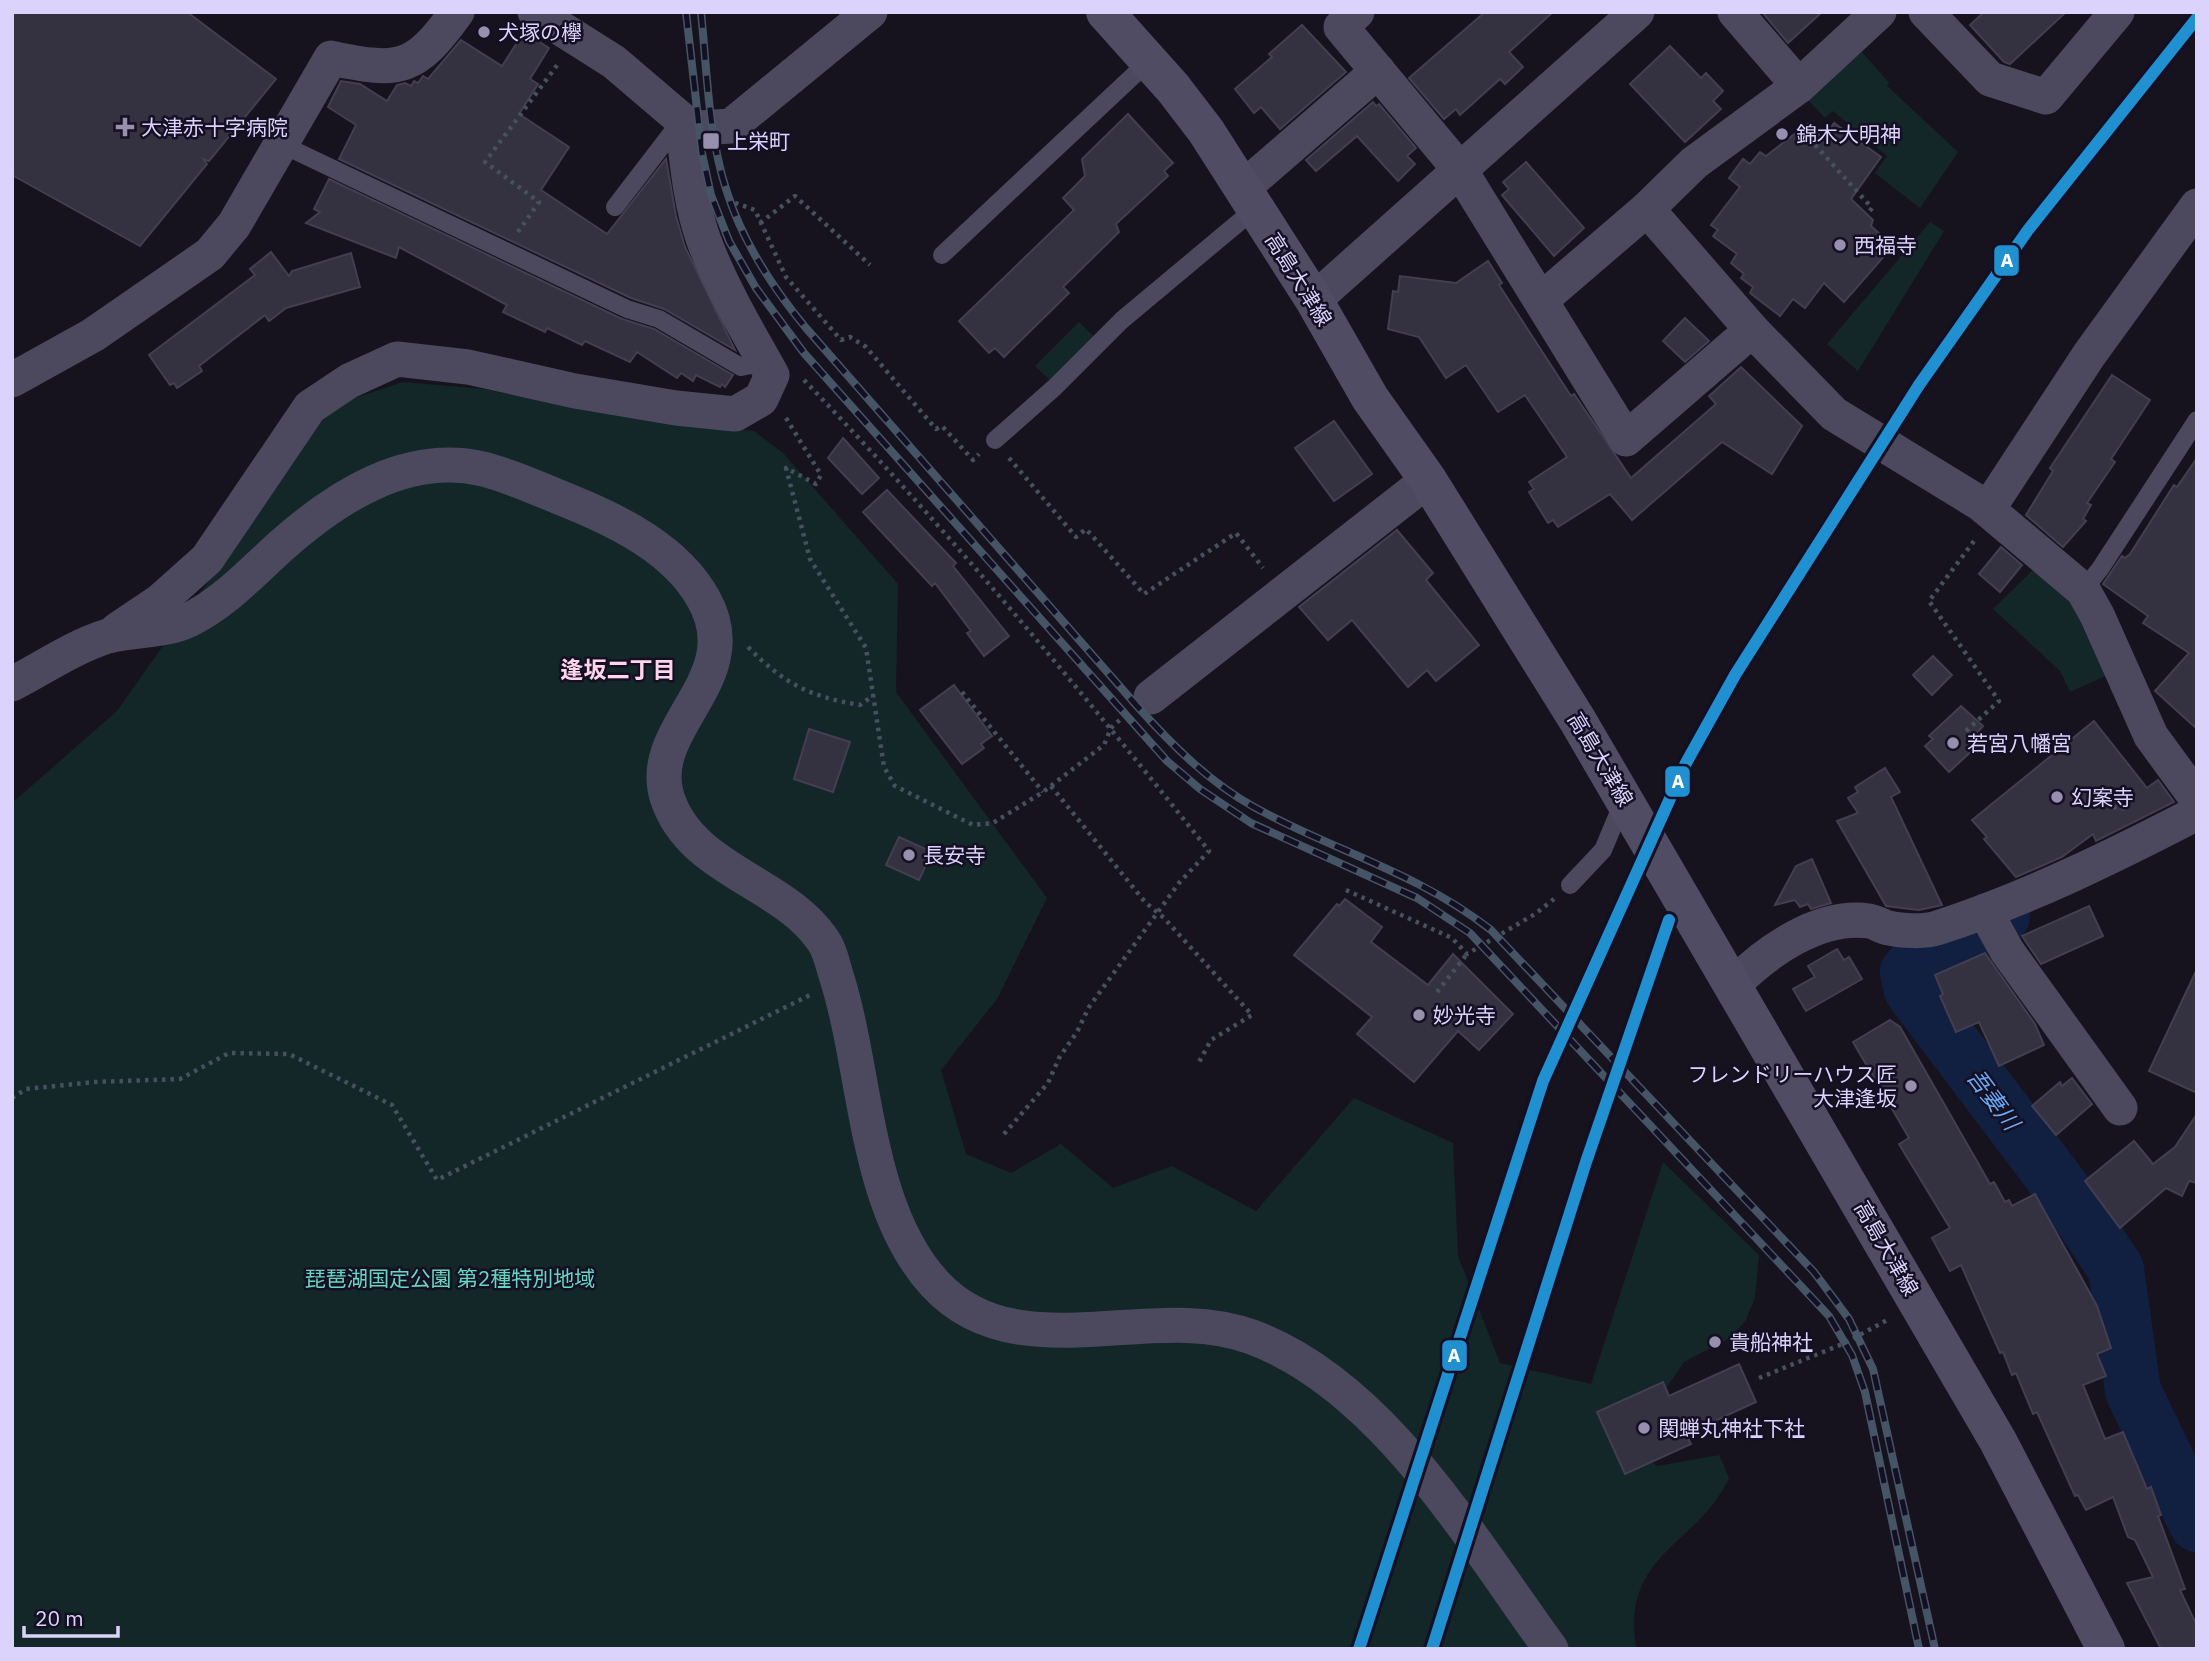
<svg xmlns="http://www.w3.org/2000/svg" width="2209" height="1661" font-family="'IBM Plex Sans','Noto Sans JP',sans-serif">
<rect width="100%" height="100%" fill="#16131e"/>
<g fill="#132729">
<path d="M1862,52L1889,83L1887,86L1958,152L1920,208L1875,173L1887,156L1833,111L1825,118L1807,99Z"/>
<path d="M1930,222L1944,231L1858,371L1827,344Z"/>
<path d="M1079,322L1097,340L1054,384L1035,366Z"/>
<path d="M403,382L484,389L587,411L754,431L783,453L898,584L896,692L1047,898L997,999L941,1070L966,1154L1011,1173L1061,1144L1113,1188L1172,1166L1256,1211L1354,1098L1453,1143L1458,1256L1500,1363L1591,1384L1663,1162L1759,1255L1755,1297L1746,1320L1730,1338L1684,1362L1633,1436L1648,1460L1657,1466L1719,1455L1729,1478C1698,1545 1621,1554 1636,1646L1639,1649H12V803L117,711L333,405Z"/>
<path d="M2041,562L2086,621L2110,674L2070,692L2060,671L1993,609Z"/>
</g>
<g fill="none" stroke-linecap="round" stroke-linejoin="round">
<path stroke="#112041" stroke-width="56" d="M2002,916L1927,949L1908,972L1912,990L2069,1198L2116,1269L2133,1391L2197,1524"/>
</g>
<g fill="#343140" stroke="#433e51" stroke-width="2">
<path d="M12,12H187L276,79L209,161L203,159L207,164L140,246L12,175Z"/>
<path d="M1485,12H1553L1509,52L1523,67L1505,84L1500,79L1460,115L1456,109L1444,119L1409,78Z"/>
<path d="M1762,12H1822L1788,43Z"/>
<path d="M1984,12H2066L2010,64L2004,62L1970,25Z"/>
<path d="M1302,25L1346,72L1280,129L1261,107L1254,113L1235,89L1272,57L1269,54Z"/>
<path d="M524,32L549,48L530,79L538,84L519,114L569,147L541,190L607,234L666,159L676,216L685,247L735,350L664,309L631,298L339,159L356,125L328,107L341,81L360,84L387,101L397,85L405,83L411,86L414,81L418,83L423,76L428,79L461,40L502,66Z"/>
<path d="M1670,46L1701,78L1706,73L1723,91L1713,101L1721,109L1685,142L1630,84Z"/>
<path d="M1373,102L1376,106L1379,104L1416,148L1407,156L1415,164L1398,181L1357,136L1316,171L1306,160Z"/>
<path d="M1128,114L1173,163L1164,171L1168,176L1116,224L1119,232L1063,287L1069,293L1004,357L995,348L989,353L959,321L1074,210L1063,198L1085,176L1082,159Z"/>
<path d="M1809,123L1823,140L1834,123L1881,157L1851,199L1873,220L1871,226L1893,246L1844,302L1824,283L1805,308L1793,299L1780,316L1750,293L1753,287L1741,278L1744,274L1731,263L1737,254L1713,236L1718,230L1711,225L1740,187L1729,178L1743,159L1750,164L1760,152L1766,156Z"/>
<path d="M1526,162L1584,228L1554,256L1502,195L1509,189L1503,182Z"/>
<path d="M329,179L622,319L654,329L733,375L725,387L722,384L720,387L696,375L693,381L681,373L677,378L637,352L630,362L585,341L582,345L547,328L545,332L503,312L507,305L399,247L396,258L306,223L320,212L314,209Z"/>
<path d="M271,252L289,276L292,271L351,253L360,287L286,308L269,321L265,315L199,366L202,371L177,388L174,383L170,385L149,355L255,275L250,269Z"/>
<path d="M1488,261L1502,283L1499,285L1571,396L1574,394L1631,478L1716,404L1709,396L1741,367L1802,426L1772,474L1722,442L1632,520L1610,494L1558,527L1553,520L1548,523L1529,492L1534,489L1529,482L1567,457L1525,395L1498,412L1466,365L1446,378L1419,337L1388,329L1393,291L1398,292L1400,276L1456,283Z"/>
<path d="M1685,318L1709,341L1685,362L1663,341Z"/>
<path d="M2112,375L2150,400L2111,459L2115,462L2087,503L2091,505L2083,519L2086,521L2063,547L2026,515L2053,471L2050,468Z"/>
<path d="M1334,421L1372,474L1334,501L1295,448Z"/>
<path d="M843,438L879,478L862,494L828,458Z"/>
<path d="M2197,458V729L2155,691L2189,653L2143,623L2148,616L2103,584L2122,556L2125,558L2130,554L2174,485L2177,487Z"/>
<path d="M887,490L956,563L953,566L1009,636L984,656L967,633L971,631L935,583L932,586L863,512Z"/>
<path d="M1397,530L1433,573L1426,580L1479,645L1436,681L1427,670L1408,687L1352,620L1328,640L1299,607Z"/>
<path d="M2001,547L2022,565L2000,592L1979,574Z"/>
<path d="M1933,656L1952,675L1932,695L1913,675Z"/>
<path d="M954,685L992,736L981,744L984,748L962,764L920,710Z"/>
<path d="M1961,706L1983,726L1970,741L1976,747L1949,772L1925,746L1933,739L1929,736Z"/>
<path d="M2094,721L2147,788L2158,780L2174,802L2096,841L2093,834L2062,857L2016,877L1984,839L1987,837L1972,820Z"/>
<path d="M809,729L850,742L833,792L794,779Z"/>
<path d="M1885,768L1900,792L1891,797L1942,905L1919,910L1886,906L1837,821L1858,813L1848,798L1858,792L1855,787Z"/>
<path d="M899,837L932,852L919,880L886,865Z"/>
<path d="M1812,859L1831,903L1811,909L1808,904L1800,907L1795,900L1775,905L1796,866Z"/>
<path d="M1345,899L1382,927L1371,942L1428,985L1453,954L1513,1014L1479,1050L1458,1031L1414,1082L1357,1034L1372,1017L1294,955L1337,904L1339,906Z"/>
<path d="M2089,906L2103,936L2041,964L2022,936Z"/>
<path d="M1837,949L1844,960L1849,957L1862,979L1806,1011L1793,989L1815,977L1808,966Z"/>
<path d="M1985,953L2035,1024L2044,1045L1999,1066L1979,1022L1956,1032L1940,996L1943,994L1935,975Z"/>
<path d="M2197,969V1093L2149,1071Z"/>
<path d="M1890,1020L1900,1027L1990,1184L1994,1182L2005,1202L2009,1200L2012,1206L2035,1194L2097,1306L2111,1348L2097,1354L2106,1376L2083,1385L2105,1439L2123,1432L2147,1489L2151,1487L2161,1515L2158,1516L2185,1589L2180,1590L2197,1626V1649H2161L2127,1583L2153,1577L2135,1540L2128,1537L2113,1497L2086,1510L2078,1495L2075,1496L2037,1412L2033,1414L2016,1373L2012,1375L2003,1352L2000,1353L1961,1265L1950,1271L1932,1238L1950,1228L1899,1144L1909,1138L1853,1042Z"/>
<path d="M2072,1078L2092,1104L2056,1135L2032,1106L2060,1082L2062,1086Z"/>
<path d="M2197,1114V1183L2189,1181L2182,1196L2166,1188L2120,1228L2085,1181L2134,1141L2153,1164L2175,1147Z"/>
<path d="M1739,1364L1756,1402L1686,1434L1691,1444L1625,1474L1597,1412L1663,1382L1669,1396Z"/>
</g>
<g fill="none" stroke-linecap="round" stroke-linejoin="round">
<g stroke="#46505e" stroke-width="4.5" stroke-dasharray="3.5 5" stroke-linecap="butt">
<path d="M1798,126L1872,208L1869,212"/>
<path d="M727,200L755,210L786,277L841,340L850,337L866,347L936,429L942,426L973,460L979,454"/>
<path d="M760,223L795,196L870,265"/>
<path d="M518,232L539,202L485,162L558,64"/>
<path d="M804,380C947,529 1080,689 1209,851L1179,883L1089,1007L1077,1032L1059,1058L1048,1083L1004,1134"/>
<path d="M786,418L821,475L816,484L786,468L810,559L866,648L884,767L895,786L973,825L993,823L1043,792L1104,745L1111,728L1125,715"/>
<path d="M1009,458L1076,537L1086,529L1144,594L1236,533L1263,568"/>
<path d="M748,647C783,683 810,697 860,705L874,695"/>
<path d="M962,692L1043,792"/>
<path d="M1966,731L1999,701L1929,601L1974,541"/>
<path d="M1051,786L1145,902L1164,918L1252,1015L1211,1040L1198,1064"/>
<path d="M2113,807L2128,809"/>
<path d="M1346,890L1452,938L1467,954L1535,914L1554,899"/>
<path d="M1437,992L1467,954"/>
<path d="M12,1098L26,1089L95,1082L180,1079L229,1053L289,1054L392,1105L437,1180L810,995"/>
<path d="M1759,1378L1845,1343L1889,1319"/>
</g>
<g stroke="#4c495e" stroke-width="18">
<path d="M281,144L627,309L659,319L741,367L765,362"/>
<path d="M615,207L681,121"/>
<path d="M942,255L1149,61"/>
<path d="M995,440L1055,387L1122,320L1256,208"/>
<path d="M2083,590L2100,569L2197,420"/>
<path d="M1570,885L1603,850L1624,800"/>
</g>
<g stroke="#4c495e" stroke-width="35">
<path d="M535,12L614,62L682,120L699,128L731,126L870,12"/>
<path d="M1357,12L1341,27L1460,170L1626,439L1752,330"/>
<path d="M1735,12L1799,86"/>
<path d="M1926,12L1990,79L2046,97L2117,12"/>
<path d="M1243,188L1378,71"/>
<path d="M1647,209L1752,330L1834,414L1981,504L2083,590L2097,615L2151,736L2197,799"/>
<path d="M1314,300L1637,12"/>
<path d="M1541,300L1647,209L1694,163L1799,86L1879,12"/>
<path d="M12,380L93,335L210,254L234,225L331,58C401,73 415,70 457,12"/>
<path d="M1988,509L2089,355L2197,206"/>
<path d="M117,630L160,601L207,559L310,407L349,381L397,359L468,367L575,391L676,408L735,414L761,399L772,375C748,332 722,289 704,241C690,203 687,160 682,120"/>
<path d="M12,684C43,668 75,646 108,636C134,629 164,632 189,620C225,602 251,573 281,546C335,498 406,451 483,469C512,476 543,491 571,502C620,522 676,550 703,598C750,679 645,726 667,797C690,870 782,881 822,939C829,948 832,961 835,972C867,1068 863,1206 935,1284C1017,1373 1151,1299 1252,1337C1383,1386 1471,1540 1551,1649"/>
<path d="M1151,697L1428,480"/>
<path d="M1985,911L2007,951L2120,1108"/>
<path d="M1733,985C1767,951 1819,914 1869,921C1876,922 1882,927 1889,928C1902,931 1925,932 1937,928C2027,899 2114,856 2197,813"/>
</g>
<path stroke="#4f4c64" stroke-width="38" d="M1105,12L1173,88L1206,131L1314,300L1370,398L1428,480L1578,721L1998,1441L2106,1649"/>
<defs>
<g id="rail">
<path d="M686,12L702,153L711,195L729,241L756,288L804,353L1167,761L1200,789L1251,823L1417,898L1470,933L1829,1316L1852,1355L1865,1392L1919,1649"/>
<path d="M701,12C707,70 708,133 726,189C742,241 772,287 806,328L1137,706C1172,745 1209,782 1254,807C1334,851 1417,872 1491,930L1814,1272L1849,1319L1873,1369L1935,1649"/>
</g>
</defs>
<use href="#rail" stroke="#455566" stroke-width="8"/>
<use href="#rail" stroke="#140f22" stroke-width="5" stroke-dasharray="16" stroke-linecap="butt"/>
<defs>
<g id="rail-1">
<path d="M1359,1649L1543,1081L1686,763L1735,675L1919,385L2028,230L2197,18"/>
<path d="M1432,1649L1586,1162L1669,920"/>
</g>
</defs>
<use href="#rail-1" stroke="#140f22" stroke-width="18"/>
<use href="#rail-1" stroke="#2090d1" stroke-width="12"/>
</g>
<g fill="#9690ae" stroke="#140f22" stroke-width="2.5">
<circle cx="484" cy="32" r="7"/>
<path d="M121.5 116.5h7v7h7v7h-7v7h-7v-7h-7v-7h7z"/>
<circle cx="1782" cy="134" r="7"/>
<rect x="702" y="132" width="18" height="18" rx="3.5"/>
<circle cx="1840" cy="245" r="7"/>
<circle cx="1953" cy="743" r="7"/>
<circle cx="2057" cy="797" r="7"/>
<circle cx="909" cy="855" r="7"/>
<circle cx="1419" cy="1015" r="7"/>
<circle cx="1911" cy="1086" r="7"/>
<circle cx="1715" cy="1342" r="7"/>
<circle cx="1644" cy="1428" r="7"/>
</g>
<g text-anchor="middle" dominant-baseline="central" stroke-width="5" stroke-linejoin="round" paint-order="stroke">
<g font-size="21" fill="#dbd3fc" stroke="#140f22" text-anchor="start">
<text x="498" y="32">犬塚の欅</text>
<text x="141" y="127">大津赤十字病院</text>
<text x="1796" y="134">錦木大明神</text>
<text x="727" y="141">上栄町</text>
<text x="1854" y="245">西福寺</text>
<text x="1967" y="743">若宮八幡宮</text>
<text x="2071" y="797">幻案寺</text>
<text x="923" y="855">長安寺</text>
<text x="1433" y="1015">妙光寺</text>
<text x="1897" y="1074" text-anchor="end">フレンドリーハウス匠<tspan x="1897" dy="24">大津逢坂</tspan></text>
<text x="1729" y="1342">貴船神社</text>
<text x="1658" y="1428">関蝉丸神社下社</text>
</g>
<g font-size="21" fill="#dbd3fc" stroke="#140f22">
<text transform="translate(1299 279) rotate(58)">高島大津線</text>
<text transform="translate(1601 759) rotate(59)">高島大津線</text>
<text transform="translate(1887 1248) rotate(60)">高島大津線</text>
</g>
<g font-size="21" fill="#64d7c3" stroke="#140f22">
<text x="450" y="1278">琵琶湖国定公園 第2種特別地域</text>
</g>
<g font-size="23" font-weight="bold" fill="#fcd5eb" stroke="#140f22">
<text x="618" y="669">逢坂二丁目</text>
</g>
<g font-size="23" font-style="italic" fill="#68a8f4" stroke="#140f22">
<text transform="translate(1994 1099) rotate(53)">吾妻川</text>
</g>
</g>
<g stroke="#140f22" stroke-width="2.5">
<rect x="1993" y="244" width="27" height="33" rx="7" fill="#2090d1"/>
<rect x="1664" y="765" width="27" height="33" rx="7" fill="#2090d1"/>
<rect x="1441" y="1339" width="27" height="33" rx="7" fill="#2090d1"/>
</g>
<g font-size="19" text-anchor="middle" font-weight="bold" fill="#fff">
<text x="2007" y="267">A</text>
<text x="1678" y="788">A</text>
<text x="1454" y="1362">A</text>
</g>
<rect width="2209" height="1661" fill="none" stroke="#dbd3fc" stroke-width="28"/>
<path d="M24 1626v10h94v-10" fill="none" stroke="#dbd3fc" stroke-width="3.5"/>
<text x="35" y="1626" font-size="21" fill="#dbd3fc" stroke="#140f22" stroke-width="5" paint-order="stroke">20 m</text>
</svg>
